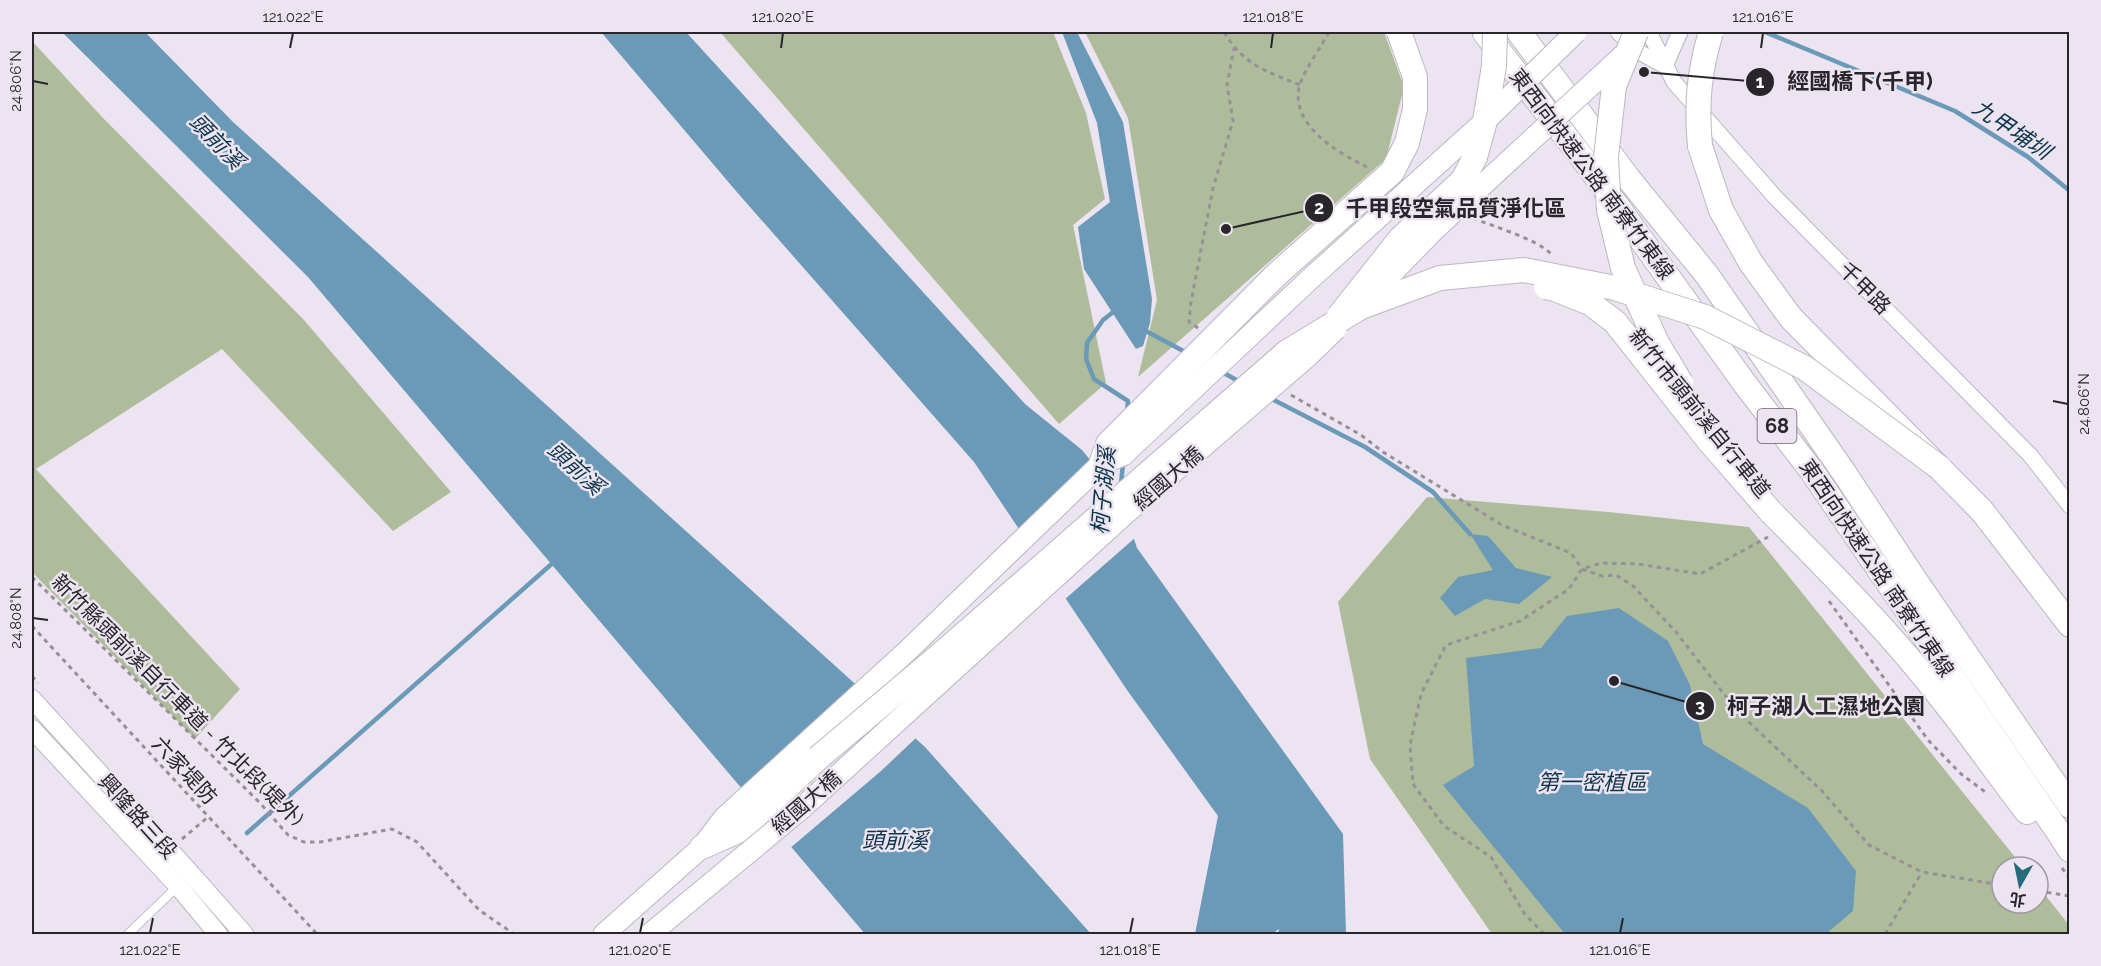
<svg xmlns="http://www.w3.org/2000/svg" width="2101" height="966" font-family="Raleway,'Noto Sans TC',sans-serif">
<rect width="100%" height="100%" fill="#ece4f0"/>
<g fill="#aebc9b">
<path d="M720,32H1053L1086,113L1105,199L1073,225L1106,383L1059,424Z"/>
<path d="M1085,32H1384L1404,87L1386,159L1138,377L1157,300L1128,118Z"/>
<path d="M32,41L103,118L304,320L451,492L393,531L222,349L36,469L240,689L195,739L32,572Z"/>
<path d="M1427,497L1608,512L1749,527L2023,867H2002V903H2038V886L2069,925V934H1492L1370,759L1338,602Z"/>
</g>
<g fill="#6b9ab8">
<path d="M62,32H145L233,122L925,747L1091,934H865L308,277Z"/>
<path d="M601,32H686L1025,404L1082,450L1120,497L1137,548L1343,834L1346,934H1278L1279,929L1272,934H1195L1218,816L1127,690L974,462L736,191Z"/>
<path d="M1062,32H1077L1123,122L1152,299L1150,323L1143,346L1136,349L1084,269L1078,227L1110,202L1097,123Z"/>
<path d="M1470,534L1488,536L1516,568L1552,577L1519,604L1485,599L1455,616L1440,598L1458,577L1493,570Z"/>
<path d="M1619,608L1668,641L1690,685L1703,744L1808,808L1856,871L1853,911L1826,934H1565L1443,785L1474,766L1466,658L1541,648L1567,616Z"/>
</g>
<g fill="#ece4f0">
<path d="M1095,462L1123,496L1136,537L1064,600L1018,533Z"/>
<path d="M858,682L918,736L881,771L789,849L741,793Z"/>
</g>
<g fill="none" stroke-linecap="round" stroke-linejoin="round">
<g stroke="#6b9ab8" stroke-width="4.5">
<path d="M1765,32L1955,111L2028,157L2070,191"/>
<path d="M1117,309L1103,320L1087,343L1086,359L1094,379L1128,401L1127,412"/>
<path d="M1144,330L1187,353"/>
<path d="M1220,371L1242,383"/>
<path d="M1268,397L1365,447L1433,492L1470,534"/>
<path d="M1121,484L1123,463"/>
<path d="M247,833L555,561"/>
</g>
<defs>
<path id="service" d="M128,934L178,886"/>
<g id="minor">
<path d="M1618,32L1639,52L1665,66"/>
<path d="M1646,32L1652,38L1674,82L1775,197L2030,455L2070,506"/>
<path d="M1665,66L1680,32"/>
</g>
<g id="tertiary">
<path d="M32,699L192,875L244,934"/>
<path d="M32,729L178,886L218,934"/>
</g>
<path id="secondary" d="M604,934L702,847L724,818L905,653L1101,464"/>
<g id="trunk">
<path d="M1519,32L1628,178L1707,275L1845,474L1913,577L2070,806"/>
<path d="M1485,33L1584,160L1745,384L1811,470L2057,830L2070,850"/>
<path d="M1700,146L1721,210L1751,263L1791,318L1982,511L2070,625"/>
<path d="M1770,511C1831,573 1892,634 1945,703C1973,738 1999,776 2027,812"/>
<path d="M702,847L742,829L818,758"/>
</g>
</defs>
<use href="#service" stroke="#bdb6c2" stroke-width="10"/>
<use href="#minor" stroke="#bdb6c2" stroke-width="17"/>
<use href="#tertiary" stroke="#bdb6c2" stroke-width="20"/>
<use href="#secondary" stroke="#bdb6c2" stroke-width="23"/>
<use href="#trunk" stroke="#bdb6c2" stroke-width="26"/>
<g stroke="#969099" stroke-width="3" stroke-dasharray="4.5 4.5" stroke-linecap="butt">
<path d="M1224,32C1244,65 1265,71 1300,85"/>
<path d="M1329,32C1322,45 1304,71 1300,84C1288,124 1338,153 1367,167"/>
<path d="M1473,218C1492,226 1539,240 1551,254"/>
<path d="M1198,328L1189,322L1191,302L1213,188L1233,121L1227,85L1234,48"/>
<path d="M1291,395L1361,435L1383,452L1502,525L1571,553L1582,569L1602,576L1616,575L1633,586L1676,632L1737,711L1822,791L1869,845L1922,872L2002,885"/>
<path d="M32,577L260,803L288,835L304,842H320L392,829L417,842L479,910L514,934"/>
<path d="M1829,601L1928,740L1961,774L1988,794"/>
<path d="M32,626L317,934"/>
<path d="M32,676L38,683"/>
<path d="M182,839L208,817"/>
<path d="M2062,868L2070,879"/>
<path d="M2038,891L2070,896"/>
<path d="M1544,934L1524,913L1491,857L1444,826L1413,784L1410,745L1421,694L1446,645L1520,621L1569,589L1582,569L1601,563L1638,564L1700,574L1768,537"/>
<path d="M1885,934L1922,872"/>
</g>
<use href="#service" stroke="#fff" stroke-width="8"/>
<use href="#minor" stroke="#fff" stroke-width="15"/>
<use href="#tertiary" stroke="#fff" stroke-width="18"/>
<use href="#secondary" stroke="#fff" stroke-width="21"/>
<use href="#trunk" stroke="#fff" stroke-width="24"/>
<defs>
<g id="secondary-bridge">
<path d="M1358,308L1435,229L1629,50"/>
<path d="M1101,464L1123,455L1310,279L1485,121L1576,32"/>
<path d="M650,934L802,808L1126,513L1308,356L1336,329"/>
</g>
<g id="trunk-bridge">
<path d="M1636,32L1614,86L1606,157L1609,210L1623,268L1657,343L1681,383"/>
<path d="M1700,146C1696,104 1699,72 1711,32"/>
<path d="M1546,287L1555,289L1590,303L1615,322L1709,441L1770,511"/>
<path d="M1339,316L1400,239L1463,180L1475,157L1485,121L1494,66L1495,32"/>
<path d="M1101,464L1108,444L1276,275L1392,172L1407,143L1415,109V77L1399,32"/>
<path d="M818,758L946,650L1287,352L1361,307L1440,278L1524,270L1615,288L1705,317L1805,368L1940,468"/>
</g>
</defs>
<use href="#secondary-bridge" stroke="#bdb6c2" stroke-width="23" stroke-linecap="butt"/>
<use href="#trunk-bridge" stroke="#bdb6c2" stroke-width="26" stroke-linecap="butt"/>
<use href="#secondary-bridge" stroke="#fff" stroke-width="21"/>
<use href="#trunk-bridge" stroke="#fff" stroke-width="24"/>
</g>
<path fill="none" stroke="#29262b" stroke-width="2" d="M290,48L293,33M781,48L783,33M1271,48L1273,33M1761,48L1763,33M33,81L48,84M2053,401L2068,404M33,618L48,620M150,933L153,918M640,933L643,918M1130,933L1133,918M1620,933L1623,918"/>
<g text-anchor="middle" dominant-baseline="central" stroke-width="5" stroke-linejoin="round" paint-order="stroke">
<rect fill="#ece4f0" stroke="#645f66" stroke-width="1.5" x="1757.5" y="409" width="39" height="34" rx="4.5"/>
<g font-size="20" font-weight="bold" fill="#29262b">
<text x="1777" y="426">68</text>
</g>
<g font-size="21" fill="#29262b" stroke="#ece4f0">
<text transform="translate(1592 174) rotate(53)">東西向快速公路 南寮竹東線</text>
<text transform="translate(1865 288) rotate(45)">千甲路</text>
<text transform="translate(1700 413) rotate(51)">新竹市頭前溪自行車道</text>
<text transform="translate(1168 478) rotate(-41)">經國大橋</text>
<text transform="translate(1877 568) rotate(56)">東西向快速公路 南寮竹東線</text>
<text transform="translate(178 700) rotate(45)">新竹縣頭前溪自行車道 - 竹北段(堤外)</text>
<text transform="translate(185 770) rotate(47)">六家堤防</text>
<text transform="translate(806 802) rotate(-41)">經國大橋</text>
<text transform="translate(138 816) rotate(48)">興隆路三段</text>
</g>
<g font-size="22" font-style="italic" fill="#0d354b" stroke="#ece4f0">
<text transform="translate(2012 129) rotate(34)">九甲埔圳</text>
<text transform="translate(217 141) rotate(46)">頭前溪</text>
<text transform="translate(576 468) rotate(42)">頭前溪</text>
<text transform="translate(1103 491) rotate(-85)">柯子湖溪</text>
<text x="1592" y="782">第一密植區</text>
<text x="895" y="840">頭前溪</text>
</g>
</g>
<path fill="none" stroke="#29262b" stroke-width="2" d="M1644 72L1760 82M1226 229L1319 208M1614 681L1700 706"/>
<g fill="#29262b" stroke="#ece4f0" stroke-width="2">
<circle cx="1644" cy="72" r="6"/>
<circle cx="1226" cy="229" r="6"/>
<circle cx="1614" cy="681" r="6"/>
<circle cx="1760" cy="82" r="15"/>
<circle cx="1319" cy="208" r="15"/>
<circle cx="1700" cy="706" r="15"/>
</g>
<g font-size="18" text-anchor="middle" font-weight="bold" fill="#fff">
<text x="1760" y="88">1</text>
<text x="1319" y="214">2</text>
<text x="1700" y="712">3</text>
</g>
<g font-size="22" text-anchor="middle" font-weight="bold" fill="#29262b" stroke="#ece4f0" stroke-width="5" stroke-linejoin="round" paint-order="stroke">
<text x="1860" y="89">經國橋下(千甲)</text>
<text x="1456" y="216">千甲段空氣品質淨化區</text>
<text x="1826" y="714">柯子湖人工濕地公園</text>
</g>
<rect width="2101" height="966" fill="none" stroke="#ece4f0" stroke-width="66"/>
<g transform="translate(2020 885) rotate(189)"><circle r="28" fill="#ece4f0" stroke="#9e98a1" stroke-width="1.5"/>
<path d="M0-4.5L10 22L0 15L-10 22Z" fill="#256b7a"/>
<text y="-9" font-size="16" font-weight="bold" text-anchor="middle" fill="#29262b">北</text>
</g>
<rect x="33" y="33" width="2035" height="900" fill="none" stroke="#29262b" stroke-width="2"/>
<g font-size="15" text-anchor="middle" fill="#29262b">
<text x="293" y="22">121.022°E</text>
<text x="783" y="22">121.020°E</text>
<text x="1273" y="22">121.018°E</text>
<text x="1763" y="22">121.016°E</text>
<text transform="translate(16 81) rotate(-90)" y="5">24.806°N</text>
<text transform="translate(2084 404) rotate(-90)" y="5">24.806°N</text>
<text transform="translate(16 618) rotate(-90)" y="5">24.808°N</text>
<text x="150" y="955">121.022°E</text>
<text x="640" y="955">121.020°E</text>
<text x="1130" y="955">121.018°E</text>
<text x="1620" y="955">121.016°E</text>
</g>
</svg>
